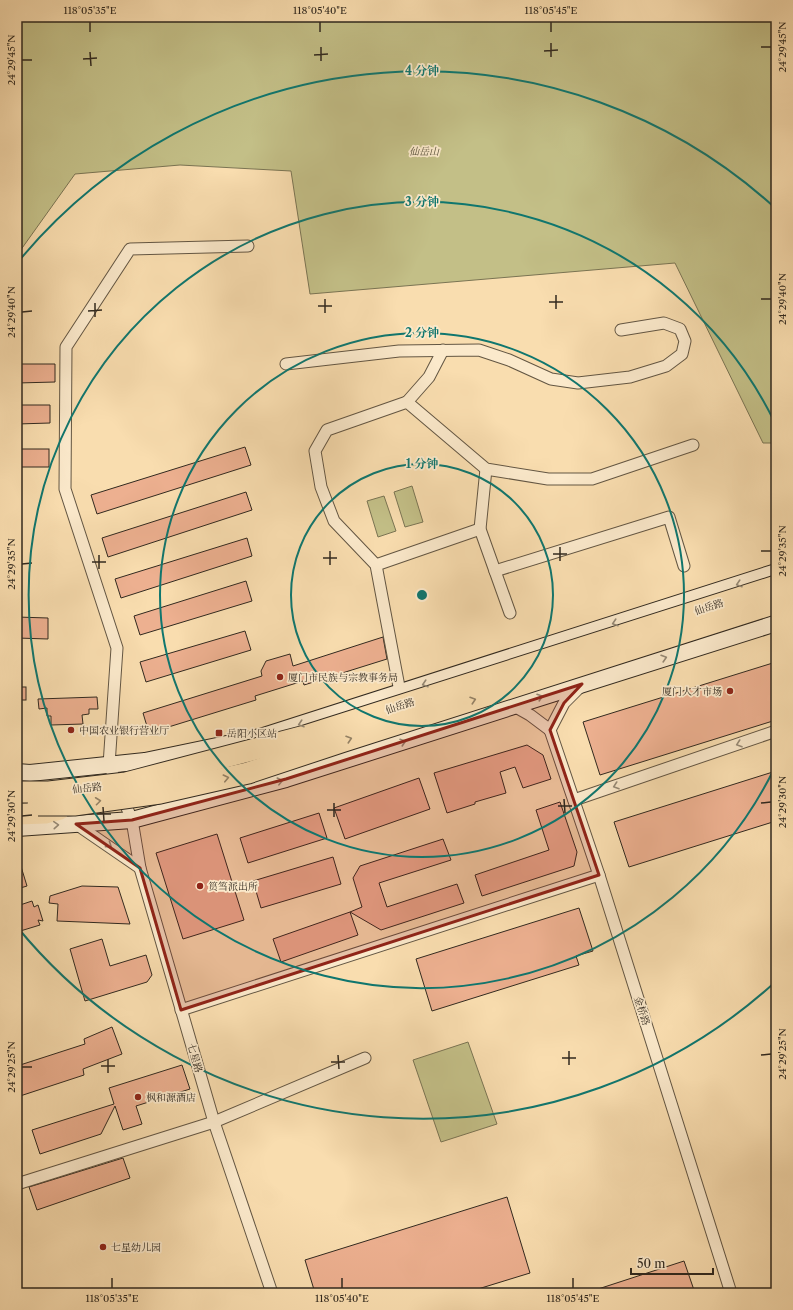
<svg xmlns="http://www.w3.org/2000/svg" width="793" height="1310" font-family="'Libre Caslon Text','Noto Serif SC',serif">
<rect width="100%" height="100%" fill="#f9ddaf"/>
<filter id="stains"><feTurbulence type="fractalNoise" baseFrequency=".005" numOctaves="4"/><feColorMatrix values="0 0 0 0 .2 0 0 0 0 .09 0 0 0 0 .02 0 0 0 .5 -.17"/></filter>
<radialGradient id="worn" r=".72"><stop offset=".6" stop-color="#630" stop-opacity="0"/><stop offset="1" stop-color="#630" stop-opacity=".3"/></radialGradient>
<g fill="#c3bf87" stroke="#7a7453">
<path d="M17,17H776V443H763L675,263L310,294L291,171L180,165L75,174L20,251H17Z"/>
<path d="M412,486L423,522L405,527L394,492Z"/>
<path d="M384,496L396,531L378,537L367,501Z"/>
<path d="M468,1042L497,1124L441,1142L413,1060Z"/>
</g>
<g fill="#edb090" stroke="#31291f">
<path d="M17,364H55V382L17,383Z"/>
<path d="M17,405H50V423L17,424Z"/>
<path d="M245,447L251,465L97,514L91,495Z"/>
<rect x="17" y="449" width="32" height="18"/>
<path d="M246,492L252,510L108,557L102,538Z"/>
<path d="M247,538L252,556L121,598L115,579Z"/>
<path d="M246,581L252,601L140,635L134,616Z"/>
<path d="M17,617L48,618V639L17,638Z"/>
<path d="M245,631L251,650L146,682L140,662Z"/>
<path d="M383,637L387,659L304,685L303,681L255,696L256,700L149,733L143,713L262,676L261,671L266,661L290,654L293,666Z"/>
<path d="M776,662V720L600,775L583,722Z"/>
<rect x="17" y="687" width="9" height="13"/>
<path d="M97,697L98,709H89V714L82,715L83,724L51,725V716H47V708L39,709L38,699Z"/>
<path d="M527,745L543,755L551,779L523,788L515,767L500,772L506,793L475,802V804L447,813L434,773Z"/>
<path d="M776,771V821L629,867L614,822Z"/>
<path d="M419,778L430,809L345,839L334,808Z"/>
<path d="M560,802L577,852L574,866L482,896L475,875L549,850L536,810Z"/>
<path d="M319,813L327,838L248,863L240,838Z"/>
<path d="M217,834L244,920L183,939L156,853Z"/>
<path d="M443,839L451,860L379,883L387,907L457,884L464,903L381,930L350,912L362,907L353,878L360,866Z"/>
<path d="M333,857L341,884L261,908L253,881Z"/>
<path d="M17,860H19L27,886L17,889Z"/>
<path d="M82,886L118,887L130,924L57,921L58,904L49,903L50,896Z"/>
<path d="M32,901L34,907L38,905L43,921L38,920L40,925L17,932V906Z"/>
<path d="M579,908L593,951L576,956L579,965L432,1011L416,959Z"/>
<path d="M350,912L358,935L281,962L273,939Z"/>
<path d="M102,939L110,966L146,955L152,975L147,982L85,1001L70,949Z"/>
<path d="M112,1027L122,1054L83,1069L84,1075L17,1097V1066L85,1044L84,1039Z"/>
<path d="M182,1065L190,1089L136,1106L142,1124L123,1130L115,1106L101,1134L40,1154L32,1130L114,1104L109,1088Z"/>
<path d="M123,1158L130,1178L37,1210L29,1187Z"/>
<path d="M507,1197L530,1273L465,1293H315L305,1260Z"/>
<path d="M684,1261L695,1293H593L592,1291Z"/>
</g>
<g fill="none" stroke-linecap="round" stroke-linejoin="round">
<defs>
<g id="street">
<path d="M248,246L130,249L66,347L65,489L117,648L109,765L132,820L140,868L214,1122L272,1293"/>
<path d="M286,364L399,351L479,350L509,360L551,379L578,383L630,377L666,366L682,354L685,341L680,329L664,323L621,330"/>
<path d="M407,402L429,377L443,350"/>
<path d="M486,469L480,529L510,613"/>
<path d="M376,565L480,529"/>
<path d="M495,571L669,517L684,566"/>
<path d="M400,692L376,565L334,521L321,487L315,451L327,430L407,402L486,469L548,479H592L693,445"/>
<path d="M514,706L530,715L550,730"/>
<path d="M550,730L599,875L731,1293"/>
<path d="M550,730L564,703L580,687"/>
<path d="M574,800L776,731"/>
<path d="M76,824L140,868"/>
<path d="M181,1010L599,875"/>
<path d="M17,1184L214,1122L365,1058"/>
</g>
<g id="secondary">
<path d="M17,772L30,773L145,761L260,737L776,572"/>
<path d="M17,828L132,820L286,779L514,706L776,623"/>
</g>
<path id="highway" d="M17,814L45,813L60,809"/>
</defs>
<use href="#street" stroke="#635643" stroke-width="13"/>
<use href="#secondary" stroke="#31291f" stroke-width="18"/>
<use href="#highway" stroke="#31291f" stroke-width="23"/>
<use href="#street" stroke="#fbe9cb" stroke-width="11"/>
<use href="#secondary" stroke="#fbe9cb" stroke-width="16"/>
<use href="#highway" stroke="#f9ddaf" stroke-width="21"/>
<defs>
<g id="highway-bridge">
<path d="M17,792H49L126,783L305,736L776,586"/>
<path d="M38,805H74L160,793L248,773L341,742L776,603"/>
</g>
</defs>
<use href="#highway-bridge" stroke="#31291f" stroke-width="23" stroke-linecap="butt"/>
<use href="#highway-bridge" stroke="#f9ddaf" stroke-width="21"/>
</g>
<defs><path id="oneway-chevron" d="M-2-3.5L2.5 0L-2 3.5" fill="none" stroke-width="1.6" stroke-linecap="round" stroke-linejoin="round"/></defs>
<g stroke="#968975">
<use href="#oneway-chevron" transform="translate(739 584) rotate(162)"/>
<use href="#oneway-chevron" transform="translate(615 623) rotate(162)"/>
<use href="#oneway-chevron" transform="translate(664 658) rotate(-17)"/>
<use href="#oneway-chevron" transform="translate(425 684) rotate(162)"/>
<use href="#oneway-chevron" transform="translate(540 697) rotate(-18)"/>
<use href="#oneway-chevron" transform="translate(301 724) rotate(162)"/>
<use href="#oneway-chevron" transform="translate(403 742) rotate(-18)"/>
<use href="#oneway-chevron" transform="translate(739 744) rotate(161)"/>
<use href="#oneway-chevron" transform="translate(280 781) rotate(-14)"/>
<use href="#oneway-chevron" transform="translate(616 786) rotate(161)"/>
<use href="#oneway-chevron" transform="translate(56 825) rotate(-4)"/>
<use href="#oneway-chevron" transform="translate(109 845) rotate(35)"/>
</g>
<g stroke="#958367">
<use href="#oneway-chevron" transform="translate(473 700) rotate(-18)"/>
<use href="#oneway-chevron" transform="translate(349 739) rotate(-18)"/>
<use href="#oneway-chevron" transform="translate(226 778) rotate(-13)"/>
<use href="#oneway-chevron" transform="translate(98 801) rotate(-7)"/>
</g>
<path fill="#8f2418" fill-opacity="0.2" stroke="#8f2418" stroke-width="3" stroke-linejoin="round" d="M582,684L564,703L550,730L599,875L181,1010L140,868L76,824L132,820L286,779Z"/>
<path fill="none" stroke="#31291f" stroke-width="1.5" d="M90,22V32M320,22V32M551,22V32M551,43V57M321,47V61M761,47H771M544,51L558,50M90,52L91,66M314,55L328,54M83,59L97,58M22,60H32M556,295V309M325,299V313M761,299H771M549,302H563M95,303V317M318,306H332M88,311L102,310M22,312L32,311M560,547V561M330,551V565M761,551H771M553,554H567M99,555V569M323,558H337M92,562H106M22,564L32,563M564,799L565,813M334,803V817M761,803L771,802M558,806H572M103,807L104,821M327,810H341M97,814H111M22,816L32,815M569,1051V1065M338,1055L339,1069M761,1055L771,1054M562,1058H576M108,1059V1073M331,1062H345M101,1066H115M22,1067H32M112,1278V1288M342,1278V1288M573,1278V1288"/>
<g fill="none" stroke="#0f766e" stroke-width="2">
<circle cx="422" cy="595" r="131"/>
<circle cx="422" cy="595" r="262"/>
<path d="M775 767A393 393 0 1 1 775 423"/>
<path d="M773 984A524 524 0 0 1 18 928M18 262A524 524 0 0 1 773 206"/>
</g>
<g fill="#8f2418" stroke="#fbe9cb" stroke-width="1.5">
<circle cx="280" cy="677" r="4"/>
<circle cx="730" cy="691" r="4"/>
<circle cx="71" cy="730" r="4"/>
<rect x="215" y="729" width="8" height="8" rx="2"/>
<circle cx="200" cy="886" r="4"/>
<circle cx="138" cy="1097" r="4"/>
<circle cx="103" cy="1247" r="4"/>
</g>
<g text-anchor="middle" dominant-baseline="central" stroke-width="3.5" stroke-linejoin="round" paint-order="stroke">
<g font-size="10" font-style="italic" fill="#564e39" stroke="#fbe9cb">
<text x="424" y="151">仙岳山</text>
</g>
<g font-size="10" fill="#31291f" stroke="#fbe9cb">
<text transform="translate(709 607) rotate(-18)">仙岳路</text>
<text transform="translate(400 706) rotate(-18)">仙岳路</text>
<text transform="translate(87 788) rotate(-6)">仙岳路</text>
<text transform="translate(642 1011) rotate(72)">金桥路</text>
<text transform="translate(195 1058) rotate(74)">七星路</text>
</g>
<g font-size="10" fill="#31291f" stroke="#fbe9cb" text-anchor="start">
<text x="288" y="677">厦门市民族与宗教事务局</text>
<text x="722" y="691" text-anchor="end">厦门人才市场</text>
<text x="79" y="730">中国农业银行营业厅</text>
<text x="227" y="733">岳阳小区站</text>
<text x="208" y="886">筼筜派出所</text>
<text x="146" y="1097">枫和源酒店</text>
<text x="111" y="1247">七星幼儿园</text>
</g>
</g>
<circle cx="422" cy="595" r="6" fill="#0f766e" stroke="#fbe9cb" stroke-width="2"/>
<g font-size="12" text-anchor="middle" font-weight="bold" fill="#0f766e" stroke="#fbe9cb" stroke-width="3.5" stroke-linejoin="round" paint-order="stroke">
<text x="422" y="75">4 分钟</text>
<text x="422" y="206">3 分钟</text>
<text x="422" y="337">2 分钟</text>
<text x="422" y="468">1 分钟</text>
</g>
<rect width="793" height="1310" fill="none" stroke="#f9ddaf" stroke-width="44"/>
<path d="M631 1268v6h82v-6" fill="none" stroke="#31291f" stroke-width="2"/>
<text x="637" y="1268" font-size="12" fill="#31291f" stroke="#fbe9cb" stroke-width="3" paint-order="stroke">50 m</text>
<rect x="22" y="22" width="749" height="1266" fill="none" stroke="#31291f" stroke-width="1.5"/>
<g font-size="10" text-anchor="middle" fill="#31291f">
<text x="90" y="14">118°05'35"E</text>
<text x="320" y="14">118°05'40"E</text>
<text x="551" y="14">118°05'45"E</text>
<text transform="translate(782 47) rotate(-90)" y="4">24°29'45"N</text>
<text transform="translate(11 60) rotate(-90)" y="4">24°29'45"N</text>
<text transform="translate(782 299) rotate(-90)" y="4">24°29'40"N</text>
<text transform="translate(11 312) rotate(-90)" y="4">24°29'40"N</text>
<text transform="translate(782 551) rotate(-90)" y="4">24°29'35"N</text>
<text transform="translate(11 564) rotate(-90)" y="4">24°29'35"N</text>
<text transform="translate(782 802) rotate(-90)" y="4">24°29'30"N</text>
<text transform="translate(11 816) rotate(-90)" y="4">24°29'30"N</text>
<text transform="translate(782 1054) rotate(-90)" y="4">24°29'25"N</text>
<text transform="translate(11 1067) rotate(-90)" y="4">24°29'25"N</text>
<text x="112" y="1302">118°05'35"E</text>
<text x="342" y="1302">118°05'40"E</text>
<text x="573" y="1302">118°05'45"E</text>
</g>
<rect width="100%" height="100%" filter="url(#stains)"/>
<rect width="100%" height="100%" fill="url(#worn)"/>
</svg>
